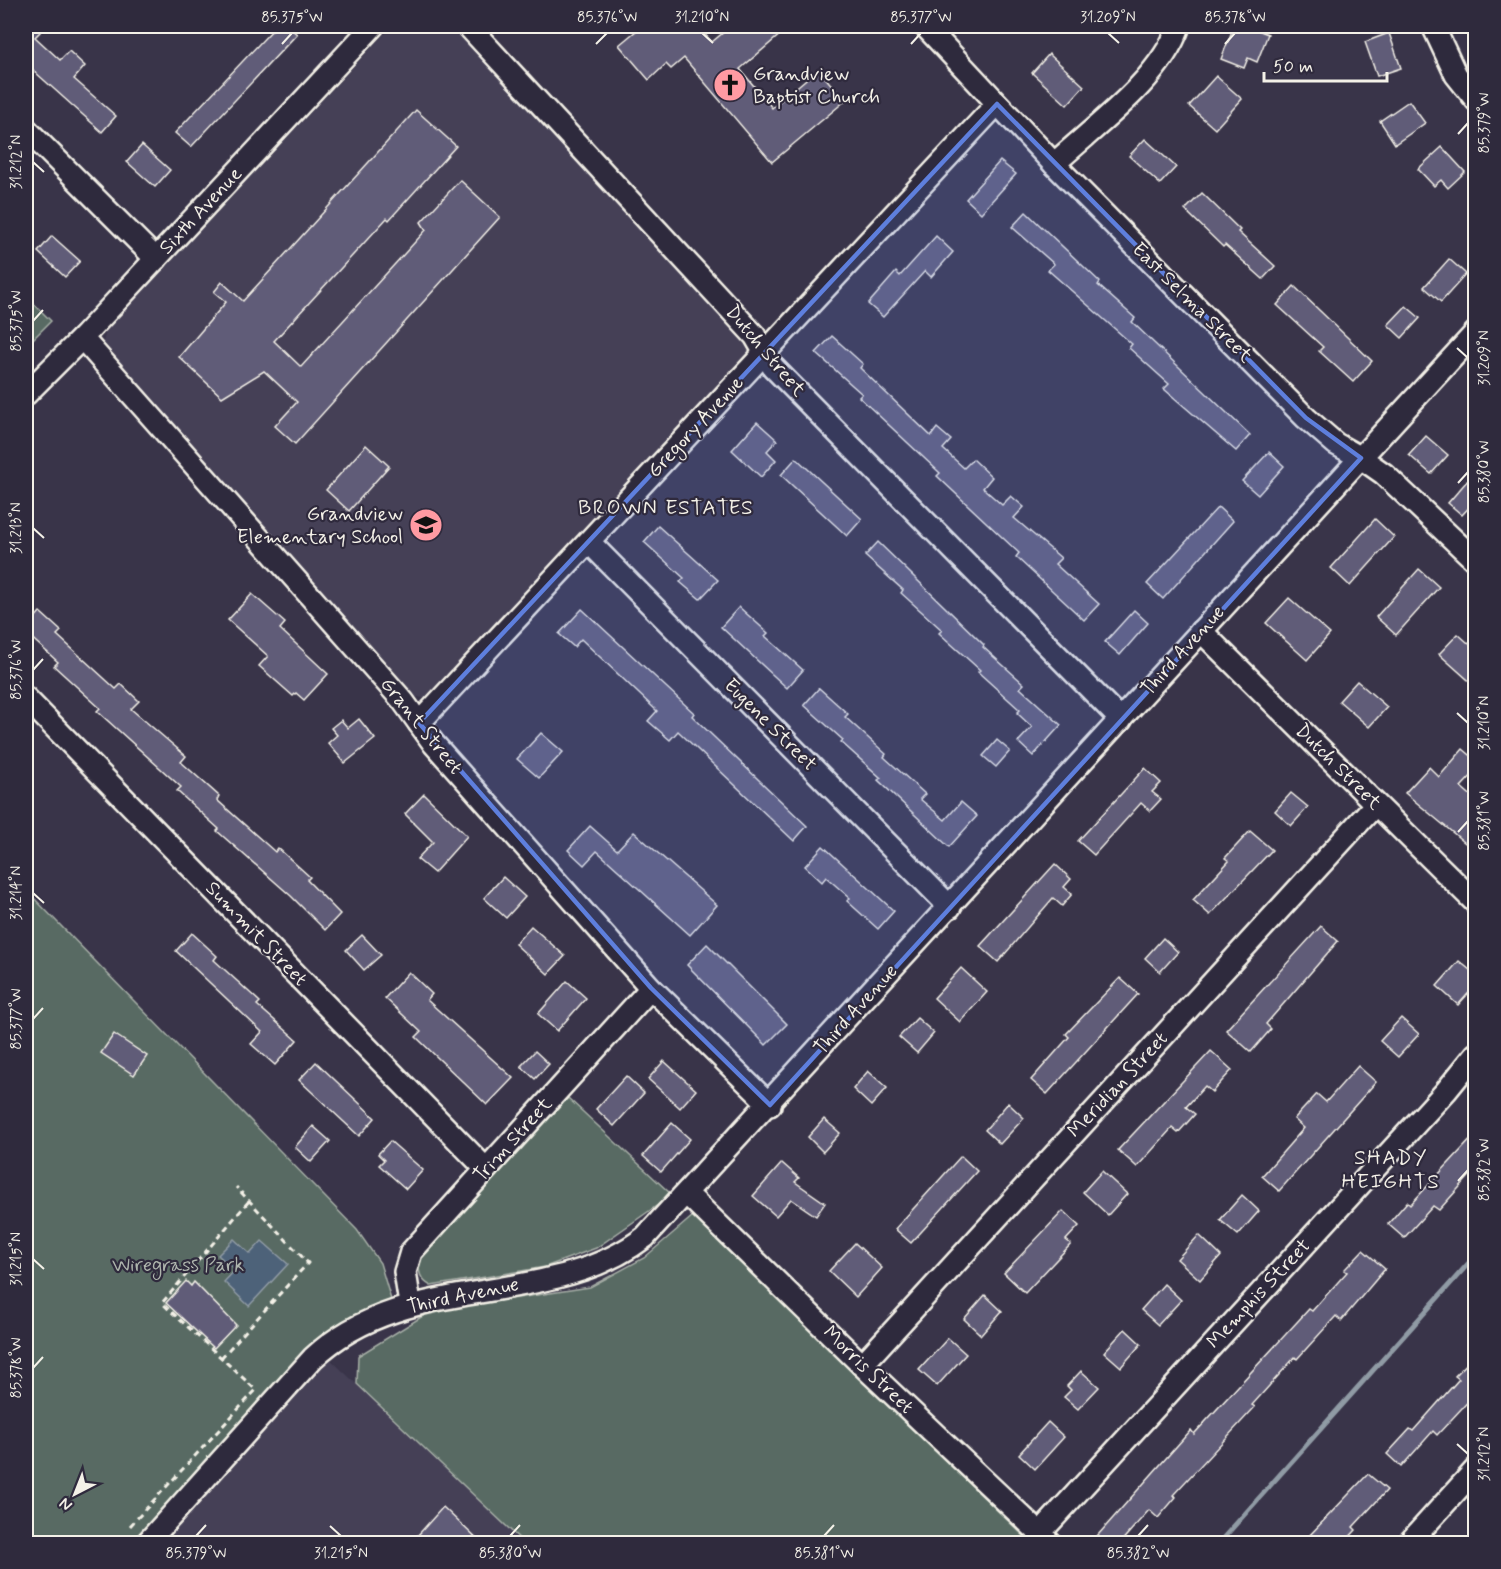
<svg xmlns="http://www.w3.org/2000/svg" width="1501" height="1569" font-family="Mynerve,sans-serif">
<rect width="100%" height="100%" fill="#393449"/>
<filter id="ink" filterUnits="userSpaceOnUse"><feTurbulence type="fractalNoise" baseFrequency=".0167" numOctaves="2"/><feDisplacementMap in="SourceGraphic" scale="12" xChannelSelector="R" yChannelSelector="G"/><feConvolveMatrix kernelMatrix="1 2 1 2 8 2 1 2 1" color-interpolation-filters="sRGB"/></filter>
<g filter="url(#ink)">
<g fill="#454057">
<path d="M392,26H453L748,345L749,354L428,699L413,696L103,343L106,331Z"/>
<path d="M329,1358L524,1543L163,1544Z"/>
</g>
<g fill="#586b64" stroke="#a6aea6" stroke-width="1.5">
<path d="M26,296L51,321L26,346Z"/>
<path d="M26,890L357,1230L380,1263L391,1300L324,1336L308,1349L131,1543H26Z"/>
<path d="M568,1098L672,1195L596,1248L545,1267L431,1286C420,1280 419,1273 418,1260Z"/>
<path d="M693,1216L1031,1543H524L357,1384L358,1356L431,1311L590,1287L644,1258Z"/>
</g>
<path fill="#4e6279" stroke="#909ba5" stroke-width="1.5" d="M234,1239L250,1254L262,1241L288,1264L249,1306L224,1282L235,1270L218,1255Z"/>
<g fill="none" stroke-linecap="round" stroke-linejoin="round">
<path stroke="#909ba5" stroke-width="5" d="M1218,1544L1476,1255"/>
</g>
<g fill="#605b78" stroke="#f4f1e8" stroke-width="1.5">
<path d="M26,26H46L35,37L60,60L69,51L85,66L74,79L116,116L102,132L26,64Z"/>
<path d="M276,26H287L297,34L191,147L175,133Z"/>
<path d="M642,26H697L712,42L731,26H776L782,33L740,69L772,108L818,69L845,101L772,162L684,58L671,69L666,64L649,80L619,45Z"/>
<path d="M1234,26H1247L1268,34L1257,62L1248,58L1244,68L1221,59Z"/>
<path d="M1389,33L1401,68L1377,76L1365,42Z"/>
<path d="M1049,54L1084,86L1067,105L1032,73Z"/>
<path d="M1216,76L1242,99L1215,129L1189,106Z"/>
<path d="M1409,101L1425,123L1395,144L1380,121Z"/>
<path d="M416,110L456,146L389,220L387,218L274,341L301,367L426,230L421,222L460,180L500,217L295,444L275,426L297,402L264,371L222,397L179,357L226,302L214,292L222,282L243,301Z"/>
<path d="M1145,139L1176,167L1160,184L1129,156Z"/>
<path d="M142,145L170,170L155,187L127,162Z"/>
<path d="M1442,147L1465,172L1448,188L1441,180L1434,186L1418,169Z"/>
<path d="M1000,161L1016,174L981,213L966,199Z"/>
<path d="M1202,193L1240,230L1238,232L1275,266L1263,279L1225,245L1223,247L1185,210Z"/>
<path d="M1026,212L1100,282L1098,285L1135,318L1132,322L1250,435L1236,451L1164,389L1169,384L1129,348L1132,344L1048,270L1054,264L1012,227Z"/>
<path d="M52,236L80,261L65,277L38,252Z"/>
<path d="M936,236L953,252L931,277L925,271L883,317L868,304L896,272L900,276Z"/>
<path d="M1449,259L1466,274L1441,302L1424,287Z"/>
<path d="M1294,286L1372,361L1353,382L1319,351L1323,347L1277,305Z"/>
<path d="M1406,306L1420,318L1402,338L1388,325Z"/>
<path d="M832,336L863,364L860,368L931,436L937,428L951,440L943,449L964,468L973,459L992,477L983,488L1002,505L1011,496L1024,507L1014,518L1061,558L1055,564L1099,604L1084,620L1016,557L1019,553L937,476L940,473L859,397L862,394L816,353Z"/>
<path d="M757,422L777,440L767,451L776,460L761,477L732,450Z"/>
<path d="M1426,436L1448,455L1431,474L1409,455Z"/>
<path d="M366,445L389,466L349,511L326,490Z"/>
<path d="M1269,452L1284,466L1258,495L1242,481Z"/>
<path d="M796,458L862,519L847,536L781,475Z"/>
<path d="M1467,481L1476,489V500L1462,515L1448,503Z"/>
<path d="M1218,507L1233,521L1163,599L1147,584Z"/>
<path d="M1375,519L1394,537L1350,586L1331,568Z"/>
<path d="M658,526L718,580L700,599L680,582L684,578L644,542Z"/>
<path d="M878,542L984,645L983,647L1024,684L1020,688L1061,725L1033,756L1018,742L1032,727L1017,713L1020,710L978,672L980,670L939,633L942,630L901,593L903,590L865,556Z"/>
<path d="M1419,569L1439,587L1396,635L1376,617Z"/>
<path d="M252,594L285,623L280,629L328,674L304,700L296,693L293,696L259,666L268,656L228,620Z"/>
<path d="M1289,598L1330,634L1307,660L1266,623Z"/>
<path d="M739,607L768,633L765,636L803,670L787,688L721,627Z"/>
<path d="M582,609L694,713L692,716L807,826L794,841L678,731L670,740L648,721L657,711L581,639L574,647L559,634Z"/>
<path d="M1134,610L1148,623L1120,655L1105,642Z"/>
<path d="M40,612L61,631L57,635L116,689L121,684L139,701L131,709L186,756L181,762L219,796L217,800L275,852L278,848L310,877L307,880L340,914L325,930L291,896L217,831L219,829L177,791L181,787L97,711L100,708L54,666L58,662L26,633V628Z"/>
<path d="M1458,634L1476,650V687L1439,654Z"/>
<path d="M1357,681L1387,707L1369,727L1339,701Z"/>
<path d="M819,688L848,714L845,717L886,754L884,757L925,794L920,799L945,820L961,802L977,816L949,847L878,780L881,778L841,742L843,740L804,705Z"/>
<path d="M359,719L375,739L345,763L328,743L337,735L331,728L341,720L348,728Z"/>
<path d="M541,733L563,752L539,778L517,759Z"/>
<path d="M997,740L1010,751L996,767L983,756Z"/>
<path d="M1463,749L1476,760V771L1461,787L1476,800V852L1405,793L1429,767L1439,777Z"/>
<path d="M1145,768L1161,783L1152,792L1161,799L1150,811L1141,803L1094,855L1078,841Z"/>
<path d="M1291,793L1308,807L1291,826L1275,811Z"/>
<path d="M424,794L467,836L434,873L417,859L433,842L405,814Z"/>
<path d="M590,826L617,850L634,832L717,905L690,935L597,851L584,865L568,850Z"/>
<path d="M1250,831L1272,850L1210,915L1193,900L1229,861L1225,858Z"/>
<path d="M823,846L894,911L878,929L847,901L850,898L826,877L822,882L805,866Z"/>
<path d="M1055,864L1071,879L1064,887L1072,894L1062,906L1053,898L998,962L980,946Z"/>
<path d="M503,877L525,897L506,918L484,898Z"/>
<path d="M531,926L565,956L548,974L515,944Z"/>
<path d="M1321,926L1338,941L1266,1024L1271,1029L1251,1052L1226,1030Z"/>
<path d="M192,933L217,956L214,960L260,1002L257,1005L297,1040L275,1065L251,1044L262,1032L176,951Z"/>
<path d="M362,935L381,955L364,970L346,950Z"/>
<path d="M1163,938L1178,952L1160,972L1145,958Z"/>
<path d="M707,944L787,1024L766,1045L687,965Z"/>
<path d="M1459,961L1476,975V985L1458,1005L1437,986Z"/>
<path d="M961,968L987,992L960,1022L934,998Z"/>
<path d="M409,972L432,994L427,1000L513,1078L487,1105L416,1037L421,1032L385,998Z"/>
<path d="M1120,978L1138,994L1047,1094L1031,1080L1069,1037L1066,1034Z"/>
<path d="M567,981L586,998L557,1031L538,1014Z"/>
<path d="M917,1018L934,1033L917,1053L899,1037Z"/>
<path d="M1401,1018L1419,1034L1398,1057L1380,1041Z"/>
<path d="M114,1034L147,1056L134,1075L101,1053Z"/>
<path d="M535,1051L549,1064L535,1079L521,1066Z"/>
<path d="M1211,1051L1232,1070L1212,1092L1205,1086L1186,1107L1195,1114L1178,1133L1172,1128L1137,1167L1118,1150Z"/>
<path d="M664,1061L696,1090L680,1108L648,1079Z"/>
<path d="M316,1062L375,1118L359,1136L299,1080Z"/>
<path d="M1358,1066L1376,1082L1279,1191L1262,1176L1304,1128L1294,1119L1317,1094L1326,1102Z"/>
<path d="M868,1071L887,1088L871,1106L853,1089Z"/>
<path d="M626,1076L644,1093L614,1126L596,1109Z"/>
<path d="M1008,1103L1024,1118L1000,1144L985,1130Z"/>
<path d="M824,1119L840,1133L823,1152L808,1137Z"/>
<path d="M672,1123L690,1139L661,1172L643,1156Z"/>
<path d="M313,1126L330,1141L311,1162L295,1147Z"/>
<path d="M1476,1134V1169L1439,1210L1433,1206L1404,1238L1388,1224L1407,1202L1410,1205Z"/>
<path d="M390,1141L423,1170L406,1189L379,1165L384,1160L378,1154Z"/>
<path d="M961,1156L977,1171L911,1243L895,1229Z"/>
<path d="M782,1163L799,1178L795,1182L825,1203L816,1216L791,1199L776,1216L753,1196Z"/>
<path d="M1102,1171L1127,1194L1108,1215L1083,1192Z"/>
<path d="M1242,1195L1259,1211L1238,1235L1220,1220Z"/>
<path d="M1063,1211L1079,1226L1066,1240L1071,1244L1025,1293L1004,1273Z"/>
<path d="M1199,1235L1221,1256L1200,1280L1177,1259Z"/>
<path d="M855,1243L882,1268L856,1297L829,1271Z"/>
<path d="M1363,1250L1385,1269L1341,1321L1336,1316L1297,1359L1295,1357L1252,1405L1255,1407L1173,1495L1176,1497L1158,1518L1149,1510L1119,1544H1090L1191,1430L1194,1434L1309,1309L1312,1311L1347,1272L1344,1270Z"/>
<path d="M186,1281L191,1286L194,1282L236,1325L214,1348L166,1303Z"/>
<path d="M1164,1284L1181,1300L1158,1325L1141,1310Z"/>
<path d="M985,1295L1002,1311L981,1335L964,1319Z"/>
<path d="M1125,1329L1141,1344L1121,1367L1104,1352Z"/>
<path d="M948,1338L966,1354L937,1386L919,1370Z"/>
<path d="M1476,1354V1393L1437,1435L1433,1431L1401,1467L1387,1454L1410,1429L1413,1431L1459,1379L1455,1376Z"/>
<path d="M1081,1371L1099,1387L1078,1409L1064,1397L1071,1390L1067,1386Z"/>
<path d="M1048,1422L1064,1437L1035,1469L1019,1454Z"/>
<path d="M1368,1474L1387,1490L1353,1527L1356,1530L1343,1544H1318L1309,1536Z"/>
<path d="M443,1507L482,1544H410Z"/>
</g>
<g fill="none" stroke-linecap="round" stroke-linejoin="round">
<defs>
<g id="minor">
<path d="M468,26L755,336L773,367L1121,720"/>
<path d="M925,26L1054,164L1306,418L1336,444L1361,458L1384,474L1476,561"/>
<path d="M1433,26L1456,75L1476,100"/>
<path d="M26,129L156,259"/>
<path d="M1054,164C1096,125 1160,80 1179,26"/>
<path d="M82,338L403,701L434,744L651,988L770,1105"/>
<path d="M26,394L82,338L373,26"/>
<path d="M589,542L950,907"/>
<path d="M1201,631L1476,903"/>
<path d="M26,698L486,1169"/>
<path d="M419,723L997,104"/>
<path d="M687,1194L862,1365L1050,1543"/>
<path d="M410,1304L405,1272L411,1252L651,988"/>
<path d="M862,1365L1375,805"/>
<path d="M1040,1533L1446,1091L1476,1054"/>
<path d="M146,1544L313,1358C406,1270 549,1311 645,1237L1476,332"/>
<path d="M1408,1544L1476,1469"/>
</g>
</defs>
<use href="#minor" stroke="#f4f1e8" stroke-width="26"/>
<g stroke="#f4f1e8" stroke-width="3" stroke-dasharray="6 4.5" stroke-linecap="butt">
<path d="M221,1358L308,1263L236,1187"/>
<path d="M130,1526L256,1390L162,1303L249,1201"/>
</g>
<use href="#minor" stroke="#2f2a3d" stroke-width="21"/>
</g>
</g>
<path fill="#5e7fdd" fill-opacity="0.2" stroke="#5e7fdd" stroke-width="4.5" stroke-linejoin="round" d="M997,104L1306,418L1361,458L770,1105L651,988L419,723Z"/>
<path fill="none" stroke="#f4f1e8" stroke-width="2" d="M702,33L713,43M1108,33L1119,43M282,44L292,33M596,44L607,33M911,44L921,33M1225,44L1235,33M1458,134L1468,123M33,162L44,172M33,321L43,310M1457,348L1468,358M1458,483L1468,472M33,528L44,538M33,670L43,659M1457,713L1468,723M1458,832L1468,821M33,893L44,903M33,1019L43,1008M1458,1181L1468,1170M33,1259L44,1269M33,1368L43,1357M1457,1444L1468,1454M330,1526L341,1536M196,1536L206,1525M510,1536L520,1525M824,1536L834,1525M1138,1536L1148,1525"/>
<defs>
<symbol id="church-disc" viewBox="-11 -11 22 22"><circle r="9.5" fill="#ff9aa2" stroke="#2f2a3d"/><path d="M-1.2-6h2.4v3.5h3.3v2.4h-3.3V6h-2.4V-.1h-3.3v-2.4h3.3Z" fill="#111"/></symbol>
<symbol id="school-disc" viewBox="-11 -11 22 22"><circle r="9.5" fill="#ff9aa2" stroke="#2f2a3d"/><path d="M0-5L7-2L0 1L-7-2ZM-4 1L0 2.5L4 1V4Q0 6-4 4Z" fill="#111"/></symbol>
</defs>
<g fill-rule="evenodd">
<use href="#church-disc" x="711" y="66" width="38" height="38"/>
<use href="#school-disc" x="407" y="506" width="38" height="38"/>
</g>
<g text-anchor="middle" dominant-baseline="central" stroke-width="4.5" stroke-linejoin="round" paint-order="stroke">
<g font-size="20" fill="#f4f1e8" stroke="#2f2a3d" text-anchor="start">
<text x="753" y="74">Grandview<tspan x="753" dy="23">Baptist Church</tspan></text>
<text x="403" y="514" text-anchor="end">Grandview<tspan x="403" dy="23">Elementary School</tspan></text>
</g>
<g font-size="20" fill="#f4f1e8" stroke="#2f2a3d">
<text transform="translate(201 211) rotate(-47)">Sixth Avenue</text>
<text transform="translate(1192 303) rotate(45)">East Selma Street</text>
<text transform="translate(765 351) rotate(50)">Dutch Street</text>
<text transform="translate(696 427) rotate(-47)">Gregory Avenue</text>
<text transform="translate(1183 651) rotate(-48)">Third Avenue</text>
<text transform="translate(770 725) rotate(45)">Eugene Street</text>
<text transform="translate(421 726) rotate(51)">Grant Street</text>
<text transform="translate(1338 767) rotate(45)">Dutch Street</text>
<text transform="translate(256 934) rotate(46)">Summit Street</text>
<text transform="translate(856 1010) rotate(-48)">Third Avenue</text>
<text transform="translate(1118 1085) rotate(-47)">Meridian Street</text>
<text transform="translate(513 1140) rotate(-48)">Trim Street</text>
<text transform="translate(1259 1294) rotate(-47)">Memphis Street</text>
<text transform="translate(463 1296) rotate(-12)">Third Avenue</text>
<text transform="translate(868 1370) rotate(44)">Morris Street</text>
</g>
<g font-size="20" fill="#aeb5ad" stroke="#2f2a3d">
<text x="178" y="1265">Wiregrass Park</text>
</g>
<g font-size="21" letter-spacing="1.5" fill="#f4f1e8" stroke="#2f2a3d">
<text x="666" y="508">BROWN ESTATES</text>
<text x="1391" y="1158">SHADY<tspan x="1391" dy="24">HEIGHTS</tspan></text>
</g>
</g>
<rect width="1501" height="1569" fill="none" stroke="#2f2a3d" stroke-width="66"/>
<g transform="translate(75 1494) rotate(222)" stroke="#2f2a3d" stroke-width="4.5" paint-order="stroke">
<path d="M0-4.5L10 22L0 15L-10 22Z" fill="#f4f1e8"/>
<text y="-9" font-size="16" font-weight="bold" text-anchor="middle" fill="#f4f1e8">N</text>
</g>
<path d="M1264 72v9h123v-9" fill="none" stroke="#f4f1e8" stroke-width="3"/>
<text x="1273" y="72" font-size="18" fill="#f4f1e8" stroke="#2f2a3d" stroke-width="4.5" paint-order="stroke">50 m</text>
<rect x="33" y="33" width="1435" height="1503" fill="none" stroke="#f4f1e8" stroke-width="2"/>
<g font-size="15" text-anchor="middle" fill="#f4f1e8">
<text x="292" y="22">85.375°W</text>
<text x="607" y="22">85.376°W</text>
<text x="702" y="22">31.210°N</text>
<text x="921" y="22">85.377°W</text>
<text x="1108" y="22">31.209°N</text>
<text x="1235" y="22">85.378°W</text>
<text transform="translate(1484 123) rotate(-90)" y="5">85.379°W</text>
<text transform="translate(16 162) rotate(-90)" y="5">31.212°N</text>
<text transform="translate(16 321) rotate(-90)" y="5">85.375°W</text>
<text transform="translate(1484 358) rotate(-90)" y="5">31.209°N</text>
<text transform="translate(1484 472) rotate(-90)" y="5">85.380°W</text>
<text transform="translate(16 528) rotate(-90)" y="5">31.213°N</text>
<text transform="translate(16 670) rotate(-90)" y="5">85.376°W</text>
<text transform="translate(1484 723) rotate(-90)" y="5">31.210°N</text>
<text transform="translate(1484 821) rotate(-90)" y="5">85.381°W</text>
<text transform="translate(16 893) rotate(-90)" y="5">31.214°N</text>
<text transform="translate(16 1019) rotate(-90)" y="5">85.377°W</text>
<text transform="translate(1484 1170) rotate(-90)" y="5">85.382°W</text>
<text transform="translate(16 1259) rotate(-90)" y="5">31.215°N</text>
<text transform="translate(16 1368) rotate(-90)" y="5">85.378°W</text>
<text transform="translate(1484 1454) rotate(-90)" y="5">31.212°N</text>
<text x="196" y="1558">85.379°W</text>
<text x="341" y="1558">31.215°N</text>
<text x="510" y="1558">85.380°W</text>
<text x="824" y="1558">85.381°W</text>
<text x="1138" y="1558">85.382°W</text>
</g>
</svg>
